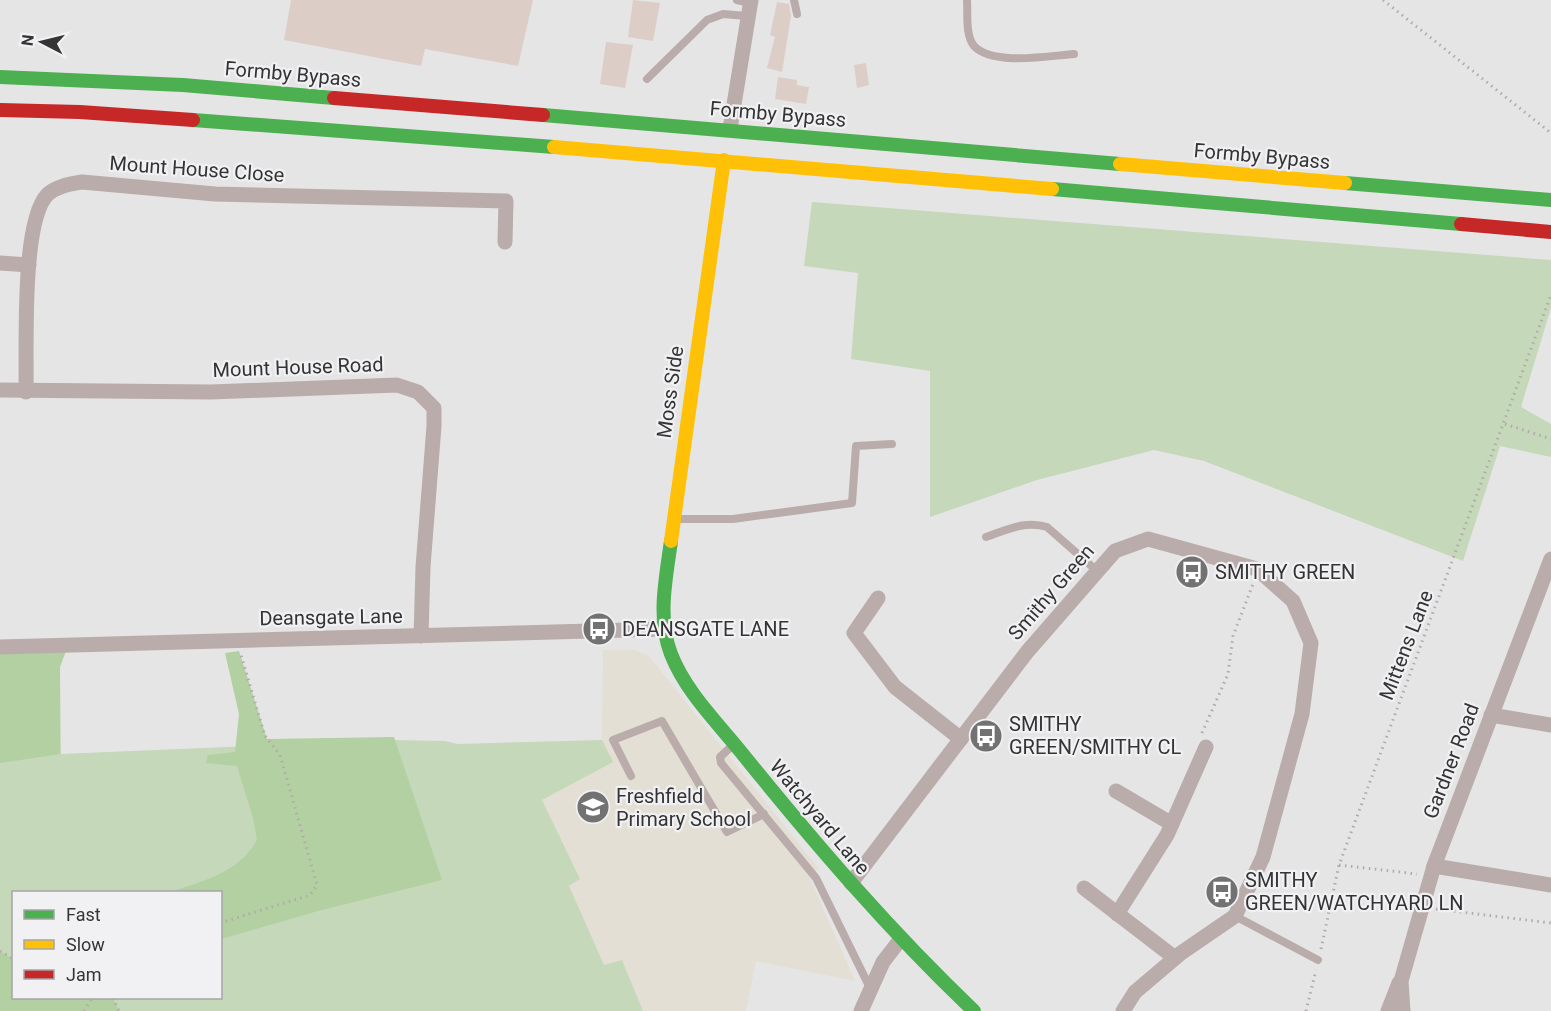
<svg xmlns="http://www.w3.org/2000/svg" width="1551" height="1011" font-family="Roboto,sans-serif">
<rect width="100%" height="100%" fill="#e5e5e6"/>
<path fill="#e4dfd4" d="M603,650H635L649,656L819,869L808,874L855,981L756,961L746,1011H486L445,741L457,744H532L602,740Z"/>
<g fill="#c5d8ba" fill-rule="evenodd">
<path d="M812,202L1551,260V308L1521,407L1551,424V457L1500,446L1463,561L1204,461L1154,450L1037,480L930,517V371L851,359L858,273L804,266Z"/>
<path d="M60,667L61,754L394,740L445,741L457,744L602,740L613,762L542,800L580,879L569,886L604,965L622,960L643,1011H0V669ZM14,892H220V998H14Z"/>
</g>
<g fill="#b2d0a2">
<path d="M66,651L60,667V754L0,763V653Z"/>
<path d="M239,651L267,739L394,737L442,880L318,911L221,939L220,892H170C202,882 240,872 257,840L253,818L237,766L206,763L208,755L235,752L239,714L225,653Z"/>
<path d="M0,951L13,959L14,998H113L119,1011H0Z"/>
</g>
<g fill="#dccec7">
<path d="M291,0H533L518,66L425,49L421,66L284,40Z"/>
<path d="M633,0L660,3L653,41L628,37Z"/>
<path d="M777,2L789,4L791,16L782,72L767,68L775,37L770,35Z"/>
<path d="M606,42L633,45L625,88L600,84Z"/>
<path d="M866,63L869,85L857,88L854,65Z"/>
<path d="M778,77L797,80V85L809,87L806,104L775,99Z"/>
</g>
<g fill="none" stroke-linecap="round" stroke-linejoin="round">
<g stroke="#b2aaa9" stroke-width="3" stroke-dasharray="1.5 4.5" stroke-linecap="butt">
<path d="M1383,0L1551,133"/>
<path d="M1505,424L1551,439"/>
<path d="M1202,733L1228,674L1233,636L1253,584"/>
<path d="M1339,865L1417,874"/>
<path d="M1436,909L1551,923"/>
<path d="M220,923L310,895L317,885L280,755L265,736L241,655"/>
<path d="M1321,949L1339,865L1551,295"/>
<path d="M0,951L14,959"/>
<path d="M113,998L119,1011"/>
<path d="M84,1011L92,998"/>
<path d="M1306,1011L1316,970"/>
</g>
<g stroke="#baacaa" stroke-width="8">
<path d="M737,0L750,3"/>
<path d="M794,0L797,14"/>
<path d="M967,0C968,13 965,35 974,46C993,66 1048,56 1074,54"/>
<path d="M647,79L707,20L723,14L747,16"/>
<path d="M678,519H733L852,503L856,446L892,444"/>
<path d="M986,537C1006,530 1026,520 1047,527L1096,570"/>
<path d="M733,745L720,757L721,763L816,878L870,988"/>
<path d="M631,776L613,740L662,721L727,832L764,814"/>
<path d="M1235,916L1318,960"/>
</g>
<g stroke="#baacaa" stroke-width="15">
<path d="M730,129L751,0"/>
<path d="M0,263L29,265"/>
<path d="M0,390L211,392L397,385L418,392L434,408V426L423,567L421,636"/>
<path d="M26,392C27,350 21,223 47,195C56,186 71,184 82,182L215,194L506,201L505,242"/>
<path d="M878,598L854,633L895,687L961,739"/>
<path d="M0,647L664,629"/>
<path d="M1491,715L1551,725"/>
<path d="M1116,791L1172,824"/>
<path d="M1434,866L1551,885"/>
<path d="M851,883L1027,652L1115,551L1148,539L1257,569L1293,601L1311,643L1302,714L1263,857L1235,916L1181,953L1135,992L1123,1011"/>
<path d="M1084,888L1175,958"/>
<path d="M1117,914L1167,835L1206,747"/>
<path d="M861,1011L883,962L900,940"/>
<path d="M1388,1011L1399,983"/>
<path d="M1403,1011L1401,981L1434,866L1551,559"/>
</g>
<g stroke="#4caf50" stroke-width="14">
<path d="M0,77L183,85L334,98"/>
<path d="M543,115L1120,164"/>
<path d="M193,120L554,147"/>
<path d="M1345,183L1551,200"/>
<path d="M1052,189L1461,224"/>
<path d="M671,541C666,578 657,618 671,654C686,693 720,725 745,757C817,846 891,932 974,1011"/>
</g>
<g stroke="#ffc107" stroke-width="14">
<path d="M554,147L1052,189"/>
<path d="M1120,164L1345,183"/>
<path d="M671,541L724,160"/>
</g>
<g stroke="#c62828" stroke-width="14">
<path d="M334,98L543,115"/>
<path d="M0,110L80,112L193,120"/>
<path d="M1461,224L1551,232"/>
</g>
</g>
<defs>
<symbol id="bus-disc" viewBox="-11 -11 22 22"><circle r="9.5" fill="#727273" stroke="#f1f1f4"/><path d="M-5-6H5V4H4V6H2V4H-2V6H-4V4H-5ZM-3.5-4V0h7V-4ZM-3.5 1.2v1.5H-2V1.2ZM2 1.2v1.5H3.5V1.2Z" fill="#fff"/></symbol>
<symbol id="school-disc" viewBox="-11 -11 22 22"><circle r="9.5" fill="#727273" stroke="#f1f1f4"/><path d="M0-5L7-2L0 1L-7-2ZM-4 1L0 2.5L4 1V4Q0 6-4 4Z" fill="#fff"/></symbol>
</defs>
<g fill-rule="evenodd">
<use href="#bus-disc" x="1173" y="553" width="38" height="38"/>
<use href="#bus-disc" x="580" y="610" width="38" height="38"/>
<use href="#bus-disc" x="967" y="717" width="38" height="38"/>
<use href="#school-disc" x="574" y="788" width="38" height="38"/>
<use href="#bus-disc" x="1203" y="873" width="38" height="38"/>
</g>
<g text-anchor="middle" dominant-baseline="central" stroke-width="4.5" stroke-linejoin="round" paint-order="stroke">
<g font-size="20" fill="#343435" stroke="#f1f1f4">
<text transform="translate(293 74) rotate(5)">Formby Bypass</text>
<text transform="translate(778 114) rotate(5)">Formby Bypass</text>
<text transform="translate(1262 156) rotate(5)">Formby Bypass</text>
<text transform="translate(197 169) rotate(4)">Mount House Close</text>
<text transform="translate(298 367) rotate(-2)">Mount House Road</text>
<text transform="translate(670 392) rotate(-82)">Moss Side</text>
<text transform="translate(1051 592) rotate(-49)">Smithy Green</text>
<text transform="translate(331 617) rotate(-1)">Deansgate Lane</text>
<text transform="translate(1406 645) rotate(-69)">Mittens Lane</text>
<text transform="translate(1451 761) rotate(-69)">Gardner Road</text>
<text transform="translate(820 817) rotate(50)">Watchyard Lane</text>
</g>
<g font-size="20" fill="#343435" stroke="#f1f1f4" text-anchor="start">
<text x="1215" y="572">SMITHY GREEN</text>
<text x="622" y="629">DEANSGATE LANE</text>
<text x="1009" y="724">SMITHY<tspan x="1009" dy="23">GREEN/SMITHY CL</tspan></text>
<text x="616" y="796">Freshfield<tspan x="616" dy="23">Primary School</tspan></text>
<text x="1245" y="880">SMITHY<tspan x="1245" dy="23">GREEN/WATCHYARD LN</tspan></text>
</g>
</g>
<rect x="12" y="891" width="210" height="108" fill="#f1f1f4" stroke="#a5a5a8" stroke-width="1.5"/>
<rect x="24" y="910" width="30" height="9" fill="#4caf50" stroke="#a5a5a8" stroke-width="1.5"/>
<text x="66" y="921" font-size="18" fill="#343435">Fast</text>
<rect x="24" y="940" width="30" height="9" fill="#ffc107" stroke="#a5a5a8" stroke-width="1.5"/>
<text x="66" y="951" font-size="18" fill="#343435">Slow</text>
<rect x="24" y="970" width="30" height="9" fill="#c62828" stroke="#a5a5a8" stroke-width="1.5"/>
<text x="66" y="981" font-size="18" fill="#343435">Jam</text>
<g transform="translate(42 42) rotate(277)" stroke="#f1f1f4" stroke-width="4.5" paint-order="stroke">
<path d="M0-4.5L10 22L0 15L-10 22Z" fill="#343435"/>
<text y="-9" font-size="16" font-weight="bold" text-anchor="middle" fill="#343435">N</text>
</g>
</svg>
